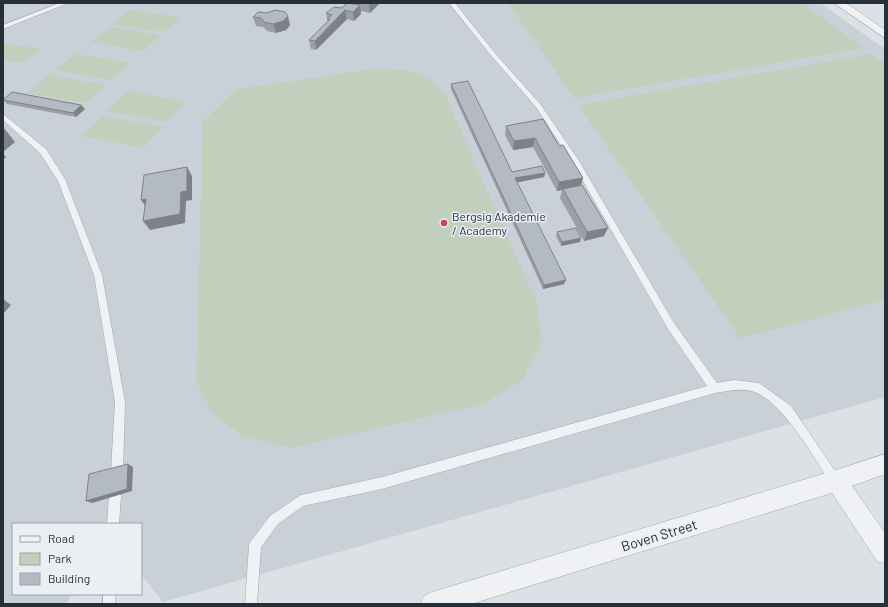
<svg xmlns="http://www.w3.org/2000/svg" width="888" height="607" font-family="Barlow,sans-serif">
<rect width="100%" height="100%" fill="#dce1e6"/>
<path fill="#cad0d7" d="M3,3H820L885,49V397L163,602L141,575V524H13V594H79L71,596L66,604H3Z"/>
<g fill="#c3cfbd">
<path d="M508,3H802L863,48L574,98Z"/>
<path d="M130,10L180,17L164,32L113,24Z"/>
<path d="M110,27L161,35L144,51L91,42Z"/>
<path d="M3,43L40,49L22,63L3,60Z"/>
<path d="M76,54L130,63L111,80L55,70Z"/>
<path d="M871,54L885,64V300L740,338L578,105Z"/>
<path d="M374,69C405,69 417,69 443,90L538,306L541,344L522,381L483,404L291,448L244,437L213,414L196,381L203,121L236,89Z"/>
<path d="M49,75L106,85L86,103L27,93Z"/>
<path d="M128,91L186,102L167,122L107,111Z"/>
<path d="M103,116L163,127L143,148L81,136Z"/>
</g>
<g fill="none" stroke-linecap="round" stroke-linejoin="round">
<defs>
<g id="service">
<path d="M60,3H68L3,29V25Z"/>
<path d="M449,3H455L493,51L541,105L579,161L674,323L717,383L734,380L759,383L791,406L842,481L840,485L836,487L832,485C814,458 786,407 757,393C746,387 727,391 715,393L382,489L303,506L278,524L261,547L257,604H245L249,545L251,541L270,516L301,495L382,477L707,386L668,329L572,162L536,107L489,53Z"/>
<path d="M3,114L46,149L65,179L102,275L125,402L123,471L121,475L117,477L113,475L111,471L115,402L94,275L58,181L40,153L3,120Z"/>
<path d="M115,490L119,492L121,496L119,524H107L109,496L111,492Z"/>
<rect x="103" y="594" width="12" height="10"/>
</g>
<g id="minor">
<path d="M834,3H846L885,30V38Z"/>
<path d="M885,454V474L852,486L885,533V564L877,561L832,493L471,604H420L424,596L432,592L836,470Z"/>
</g>
</defs>
<use href="#service" stroke="#a2a8af" stroke-width="1"/>
<use href="#minor" stroke="#a2a8af" stroke-width="1"/>
<use href="#service" fill="#eff1f4" fill-rule="evenodd"/>
<use href="#minor" fill="#eff1f4" fill-rule="evenodd"/>
</g>
<g fill="#9ba0a7">
<path d="M351,3H380L370,13L361,11V14L354,21L347,19L316,50L311,49L309,40L328,22L326,13L342,8Z"/>
<path d="M258,12L290,25L286,30L276,33L267,31L263,27L256,26L253,17Z"/>
<path d="M451,84L512,172L545,173L544,177L517,182L564,284L543,289L451,89Z"/>
<path d="M3,100L85,109L76,117L7,104Z"/>
<path d="M506,126L559,146L583,178L581,185L604,236L584,241L560,198L562,190L557,191L533,147L513,150L505,135Z"/>
<path d="M557,232L580,242L561,246L556,236Z"/>
</g>
<g fill="#7e8288">
<path d="M370,3H380L370,13L369,4Z"/>
<path d="M360,5L361,14L354,21L353,12Z"/>
<path d="M345,10L347,19L316,50L315,41Z"/>
<path d="M288,16L290,25L286,30L276,33L273,24Z"/>
<path d="M81,105L85,109L76,117L73,113Z"/>
<path d="M4,128L15,142L3,152V129Z"/>
<path d="M535,138L533,147L513,150L514,141Z"/>
<path d="M3,154L6,157L3,160Z"/>
<path d="M187,167L192,176V200L186,201L185,223L150,230L143,221L181,192Z"/>
<path d="M545,173L544,177L515,183V178Z"/>
<path d="M583,178L580,187L563,189L562,190L557,191L559,182Z"/>
<path d="M146,199L147,208L141,200Z"/>
<path d="M608,228L604,236L584,241L587,232Z"/>
<path d="M581,238L580,242L561,246L562,242Z"/>
<path d="M566,280L564,284L543,289L544,285Z"/>
<path d="M3,299L11,305L3,314Z"/>
<path d="M128,464L133,467L132,491L92,503L86,501Z"/>
</g>
<g fill="#b4bac2" stroke="#7e8288">
<path d="M347,3L360,5L353,12L345,10L315,41L309,40L330,19H327L332,15L326,13L334,7L342,8Z"/>
<path d="M276,10L285,12L288,16L283,21L273,24L264,22L261,18L253,17L258,12L266,13Z"/>
<path d="M468,81L512,172L542,166L545,173L515,178L566,280L544,285L451,84Z"/>
<path d="M12,92L81,105L73,113L3,100Z"/>
<path d="M543,119L559,146L563,145L583,178L559,182L535,138L514,141L506,126Z"/>
<path d="M187,167V191L181,192L180,214L143,221L146,199L141,200L144,175Z"/>
<path d="M582,185L608,228L587,232L563,189Z"/>
<path d="M576,228L581,238L562,242L557,232Z"/>
<path d="M128,464L127,489L86,501L89,474Z"/>
</g>
<circle fill="#c94361" stroke="#ebeff4" stroke-width="1.5" cx="444" cy="223" r="4"/>
<g text-anchor="middle" dominant-baseline="central" stroke-width="3" stroke-linejoin="round" paint-order="stroke">
<g font-size="12" fill="#26303b" stroke="#ebeff4" text-anchor="start">
<text x="452" y="216">Bergsig Akademie<tspan x="452" dy="14">/ Academy</tspan></text>
</g>
<g font-size="14" fill="#26303b" stroke="#ebeff4">
<text transform="translate(659 535) rotate(-17)">Boven Street</text>
</g>
</g>
<rect width="888" height="607" fill="none" stroke="#26303b" stroke-width="8"/>
<rect x="12" y="523" width="130" height="72" fill="#ebeff4" stroke="#9ca3aa"/>
<rect x="20" y="536" width="20" height="6" fill="#eff1f4" stroke="#9ca3aa"/>
<text x="48" y="543" font-size="12" fill="#26303b">Road</text>
<rect x="20" y="553" width="20" height="12" fill="#c3cfbd" stroke="#9ca3aa"/>
<text x="48" y="563" font-size="12" fill="#26303b">Park</text>
<rect x="20" y="573" width="20" height="12" fill="#b4bac2" stroke="#9ca3aa"/>
<text x="48" y="583" font-size="12" fill="#26303b">Building</text>
</svg>
